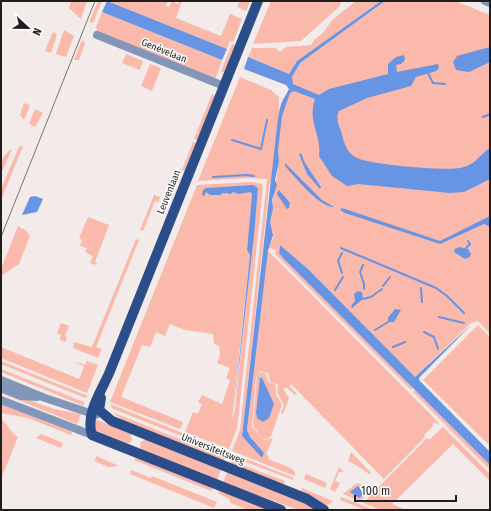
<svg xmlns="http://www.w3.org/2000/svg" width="491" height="511" font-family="'Fira Sans Condensed',sans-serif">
<rect width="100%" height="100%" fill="#f2ebe9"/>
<g fill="#fab9aa" fill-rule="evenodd">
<path d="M71,1H87L81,19L69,8Z"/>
<path d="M98,1H102L93,23L89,22Z"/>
<path d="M107,1H168L166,6L169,7L172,1L178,4L180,1H182L176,18L221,36L230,14L242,19L233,42L230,41L227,49Z"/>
<path d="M240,1H250L246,11L237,7Z"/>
<path d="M271,1H341L340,6L301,41L253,44Z"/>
<path d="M356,1H381L297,61L289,74L248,57L252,48H275L280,52L286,47L311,45L315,39L324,32L332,20Z"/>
<path d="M385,1H455L490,15V334L478,321L471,323L415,377L308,269L280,245L279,253L284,259L413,388L411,390L275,254L276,250L269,248C270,244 273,240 273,236C274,231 269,226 270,221C272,196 280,174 278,149L269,188L242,436L264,458L250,437L247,431L268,251L439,423L438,425L435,422L432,424L433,426L424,435L425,437L383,480V478L291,384L289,386L297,394L295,395L286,387L283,389L289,398L283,414L281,413L284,405L277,392L278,384L271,383L268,373L261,371L256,377L252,427L264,440L273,438L266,454L269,456L268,459L291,468L295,472V476L232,451L240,430L267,179L247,178L198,181L240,77L271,90L279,97V110L283,100L281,99L284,98L293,84L292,77L300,63Z"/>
<path d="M102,12L222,60L215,80L98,32L96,27Z"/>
<path d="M64,30L74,36L66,57L56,54Z"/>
<path d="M53,32L57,34L51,53L45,51Z"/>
<path d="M82,40L85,43L79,60H74Z"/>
<path d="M232,44L235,45L224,73L221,71Z"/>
<path d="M126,54L143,61L140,70L122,63Z"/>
<path d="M150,64L161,68L152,91L141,86Z"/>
<path d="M212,94L215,96L199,140L194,139Z"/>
<path d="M24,103L30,105L24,120L20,115Z"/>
<path d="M35,109L43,113L35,127L29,124Z"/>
<path d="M193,142L197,144L186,171L182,170Z"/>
<path d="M23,146L1,200V189L19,147Z"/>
<path d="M12,149L1,174C1,162 1,156 12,149Z"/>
<path d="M251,182L262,184L263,187L239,411L237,428L229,449L185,432L193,412L198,414L202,404L198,402L202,395L222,404L230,380L226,378L230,368L217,363L220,355L219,346L214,344L213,334L185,330L170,324L165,336L156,332L150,347L142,345L121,397L183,422L180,429L110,402L197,185ZM258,188L235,411L232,419L250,255L247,250L252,194L251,192H232L227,195L225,193L206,192Z"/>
<path d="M154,195L160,197L159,202L155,201L143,231L140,230Z"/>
<path d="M88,217L109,225L95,262L97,263L96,265L90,263L93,256L85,252L87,248L80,246L82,240L79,238Z"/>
<path d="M18,226L25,230L30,236L19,264L1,276V269Z"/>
<path d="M136,239L139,240L96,347L102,349L98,358L73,348L74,342L92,347Z"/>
<path d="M61,323L69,326L65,336L67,337L65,342L60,340L61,335L57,333Z"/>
<path d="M478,325L490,337V446L423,380Z"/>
<path d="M1,347L79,379L84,367L76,362L85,365L87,361L98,365L87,393L1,358Z"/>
<path d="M1,361L88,396L85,398L1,364Z"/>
<path d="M1,369L84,402V406L1,372Z"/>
<path d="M265,372L268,382L276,385V394L282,405L271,436L267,439H263L253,426L257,376L260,373Z"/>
<path d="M1,390L54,409L81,414L77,424L1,393Z"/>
<path d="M415,390L490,465V470L413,392Z"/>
<path d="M1,404L72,432L71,435L28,418L1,413Z"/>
<path d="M110,404L228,451L227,454L113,409Z"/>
<path d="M112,412L224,457V460L223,462L128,424Z"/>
<path d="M1,419C6,422 10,432 18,437L1,479Z"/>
<path d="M94,419L130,432L132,440L130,443C119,444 104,437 96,431Z"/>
<path d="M443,427L490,474V481L453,444L392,504L406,510H381L363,503L427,438L429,440Z"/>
<path d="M41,434L63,443L61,448L36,438Z"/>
<path d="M146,439L221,469L217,481L141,449L140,443Z"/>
<path d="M351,452L371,473L370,474C360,469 359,466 348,461Z"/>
<path d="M234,454L294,478L293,480L233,457Z"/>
<path d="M96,456L119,466L108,467L95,461Z"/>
<path d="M138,457L214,487L211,491L134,460Z"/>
<path d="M232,461L285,481L283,486L230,465Z"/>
<path d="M339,467L344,472H339L335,481L340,483L335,492L330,489Z"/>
<path d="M131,470L151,478L152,476L217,502L214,508L130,474Z"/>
<path d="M227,472L307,504L317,510H299L223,483Z"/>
<path d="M306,474L327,483L325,488L304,479Z"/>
<path d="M357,483L363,485L370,492L360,501L343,494Z"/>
<path d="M302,488L333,501L326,506L301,490Z"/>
<path d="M220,490L269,510H248L231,503L229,499L218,493Z"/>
<path d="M341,497L374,510H365L340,500Z"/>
</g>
<g fill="#6794e3">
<path d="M107,1L227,49L222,60L102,12Z"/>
<path d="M381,1H385L300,63L292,77L293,84L319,95L329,89L388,74V64L396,57L404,55L405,60L401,64L396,65L397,72L438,64L439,68L436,71L416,77L411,86L367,98L339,111C336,117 338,124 341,131C343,140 347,153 355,157C368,165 444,171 460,168C476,165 479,155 490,148V179L464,192L450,193L358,184L347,186L332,176L319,156C322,136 307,121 315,99L294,91L290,93L282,116L278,150L279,162L275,180L277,185L272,200L273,208L270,222L273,235L268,251L247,430L250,437L264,453L262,458L242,436L278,118L281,104L289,89L286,85L244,69L248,57L289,74L297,61Z"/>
<path d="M490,47V62L469,72L456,70L453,62L457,56Z"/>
<path d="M301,153L305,163L321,187L320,189L307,174L299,154Z"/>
<path d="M285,163L322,200L334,207C319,207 295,177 285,166Z"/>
<path d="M253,185L258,188L254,235L233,419L250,255L247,250L252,194L250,192L239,194L232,192L231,194L222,193L221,195H210L206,192L204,196L202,195L203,190L206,188Z"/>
<path d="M279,190L290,203L289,208L287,209L277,194Z"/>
<path d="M35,196L43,199L37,212L22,215L30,197Z"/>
<path d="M342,208L440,241L490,216V227L484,224L440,244L345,213L340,210Z"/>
<path d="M280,245L308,269L415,377L472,324L419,378V380L490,452V465L284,259L279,253Z"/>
<path d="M459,247L468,249L471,254L470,257L465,259L454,252L455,249Z"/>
<path d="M358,291L362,292L363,299L352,308L351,306L355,301L354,294Z"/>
<path d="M395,309L401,310L394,322H388V318Z"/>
<path d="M260,378H262L274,404L269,418L263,422L257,418L256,413Z"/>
<path d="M358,486L365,491L364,495L359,498L350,492Z"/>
</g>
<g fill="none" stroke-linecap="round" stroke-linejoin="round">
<g stroke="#6794e3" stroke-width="2">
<path d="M428,73L433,83L445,84"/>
<path d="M483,117L490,114"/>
<path d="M232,140L261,149L267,120"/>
<path d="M213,177L247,175L254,176"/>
<path d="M341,248L436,288L447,296L464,313"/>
<path d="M466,248L470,244L468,241"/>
<path d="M342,253L338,261L342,273"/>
<path d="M363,265L360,272L364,284V289"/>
<path d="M383,286L390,277"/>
<path d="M421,288L422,302"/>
<path d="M335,290L343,277"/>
<path d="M363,299L371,297L382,289"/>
<path d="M439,317L464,323"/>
<path d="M375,330L388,322"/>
<path d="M424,332L434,337L438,349"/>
<path d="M393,347L405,342"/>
</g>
<g stroke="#8296b9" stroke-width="8">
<path d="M485,1L490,3"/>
<path d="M97,35L224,86"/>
<path d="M1,380L45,398L96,415"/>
<path d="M1,388L21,396L37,397"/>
<path d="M1,400L92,435"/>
</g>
<g stroke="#2b4d8a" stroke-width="10">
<path d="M258,1L110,371C102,391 85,413 92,435L281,510"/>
<path d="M101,398L99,410L112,421L307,499L324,510"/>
</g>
<path stroke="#777371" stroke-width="1" d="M1,237L95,1"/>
</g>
<g text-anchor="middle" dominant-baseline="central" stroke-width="3" stroke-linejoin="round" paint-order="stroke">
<g font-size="10" fill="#211f1e" stroke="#fff">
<text transform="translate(164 51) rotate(22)">Genèvelaan</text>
<text transform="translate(169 192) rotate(-68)">Leuvenlaan</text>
<text transform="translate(213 449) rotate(22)">Universiteitsweg</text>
</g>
</g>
<rect width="491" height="511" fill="none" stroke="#211f1e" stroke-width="4"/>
<g transform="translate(28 28) rotate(112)" stroke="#ffffff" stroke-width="3" paint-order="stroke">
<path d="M0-3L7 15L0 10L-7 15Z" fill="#211f1e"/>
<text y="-6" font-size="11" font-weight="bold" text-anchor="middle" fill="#211f1e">N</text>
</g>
<path d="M355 495v6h101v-6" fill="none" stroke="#211f1e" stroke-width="2"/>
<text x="361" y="495" font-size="12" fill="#211f1e" stroke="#ffffff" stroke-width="3" paint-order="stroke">100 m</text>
</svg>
